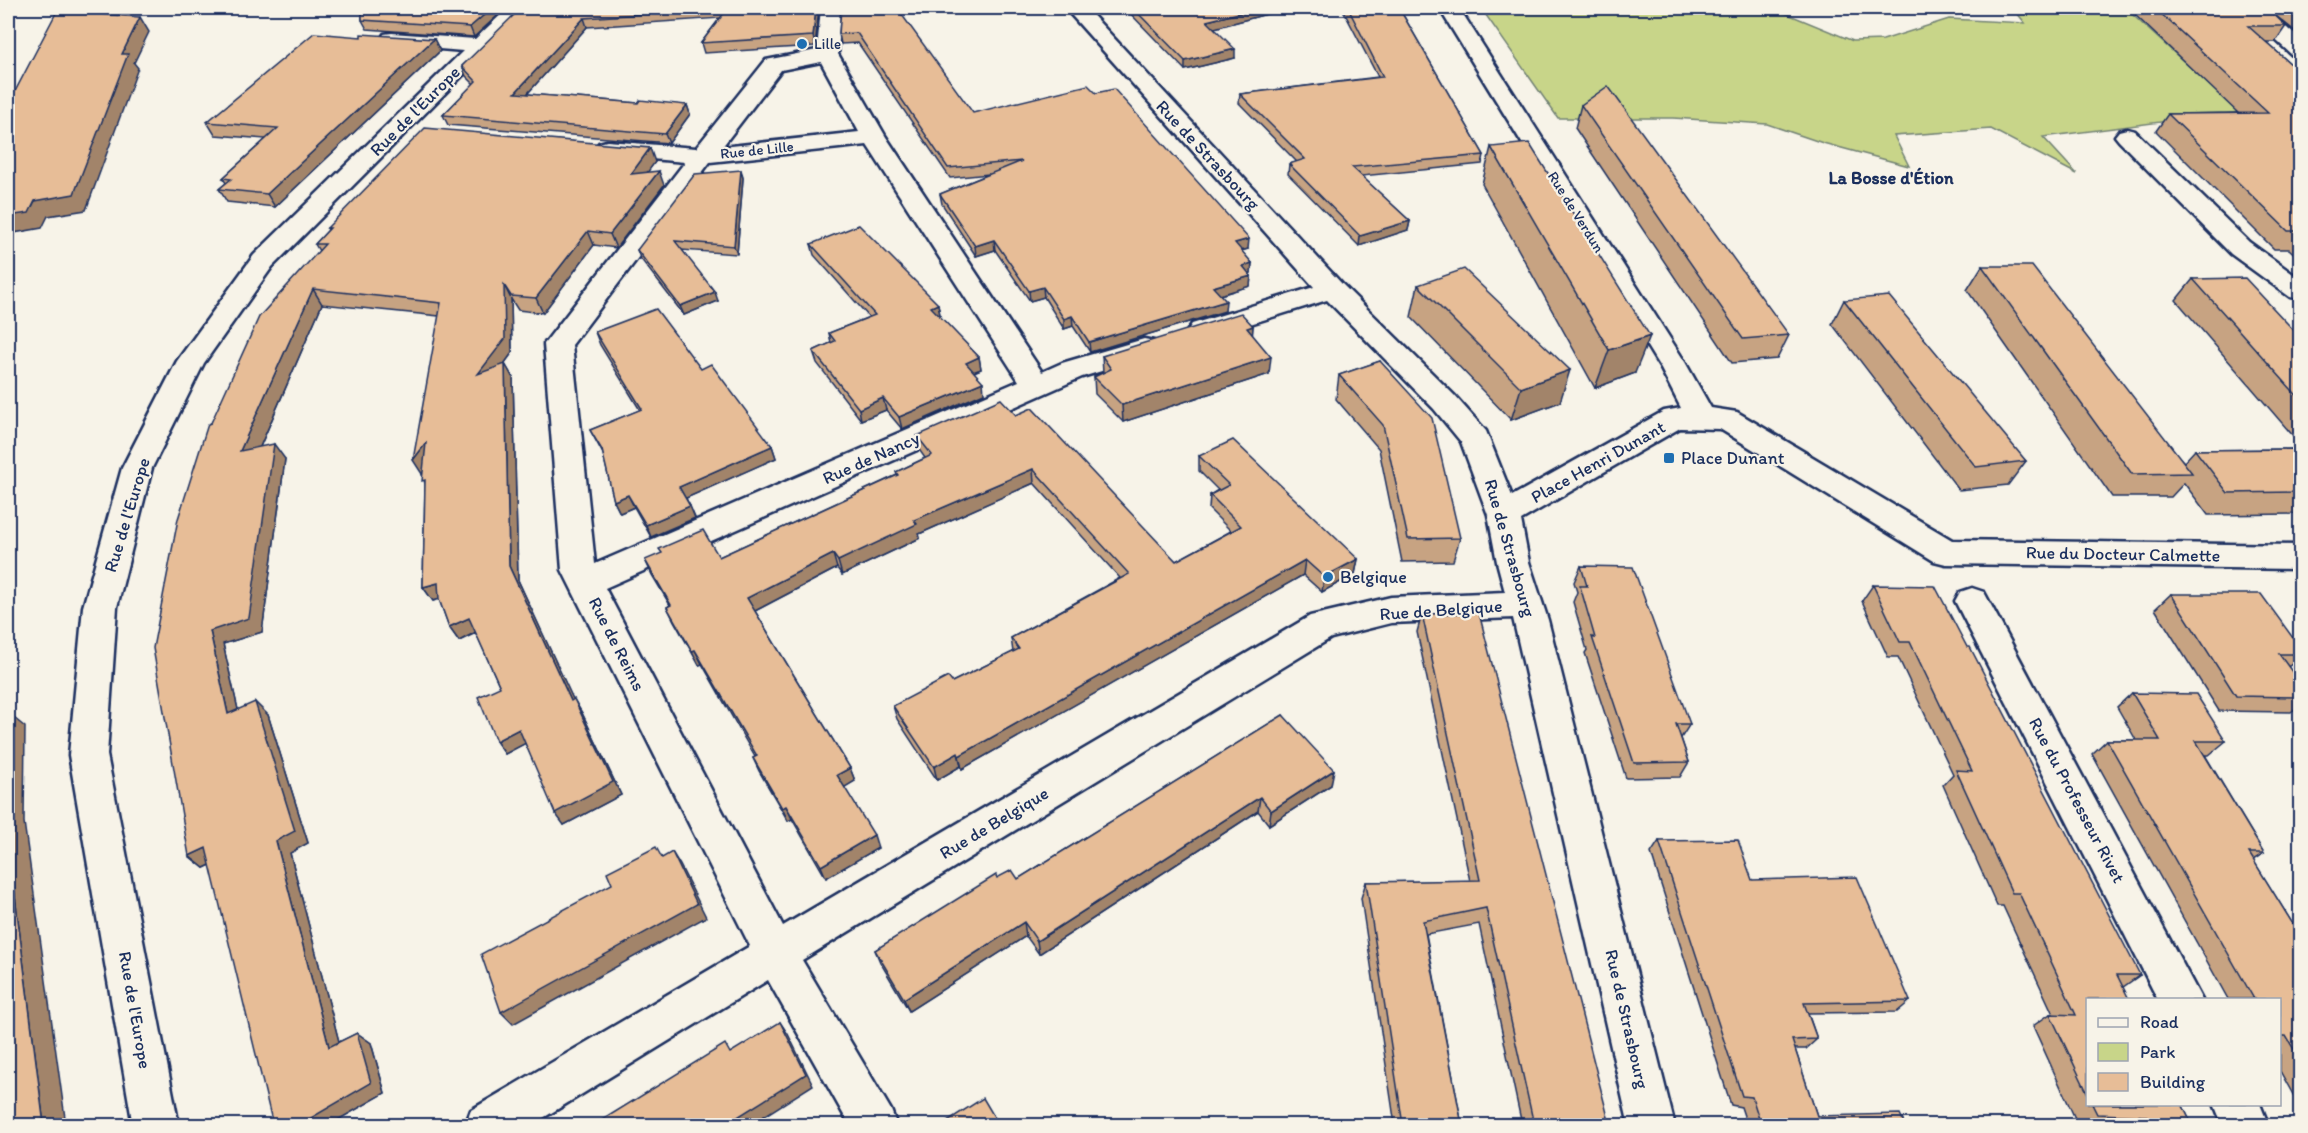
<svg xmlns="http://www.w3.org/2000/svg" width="2308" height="1133" font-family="Itim,sans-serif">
<rect width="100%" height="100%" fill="#f7f3e8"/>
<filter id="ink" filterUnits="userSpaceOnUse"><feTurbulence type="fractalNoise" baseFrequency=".0167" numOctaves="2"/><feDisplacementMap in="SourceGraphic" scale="12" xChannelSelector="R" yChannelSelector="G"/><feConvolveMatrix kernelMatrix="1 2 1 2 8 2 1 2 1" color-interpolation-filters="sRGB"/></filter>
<g filter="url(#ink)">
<path fill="#c8d589" stroke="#728274" stroke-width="1.5" d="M1481,8H1642L1656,10L1773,8L1853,41L1883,40L1949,19L2025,23L2013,8H2125L2239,112L2043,137L2077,174L1991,129L1894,136L1909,166L1823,143L1767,124L1673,118H1558Z"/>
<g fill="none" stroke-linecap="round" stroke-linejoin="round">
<defs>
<g id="minor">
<path d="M511,8H538L535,12L520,18L272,267L204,363L152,468L117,607L107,755L179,1126H133L69,755L83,607L122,468L177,361L254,255L463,51L392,45L384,44L381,39L384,34L392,33L475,39L506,10Z"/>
<path d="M821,8H841L838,54L886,137L1042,372L1062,363L1144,339L1154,341L1158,348L1154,355L1082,377L605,588L783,926L1310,616L1391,597L1505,592L1497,562L1488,515L1461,442L1434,409L1327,300L1202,339L1192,336L1188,330L1192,324L1314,287L1065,8H1086L1342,284L1454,395L1486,431L1512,496L1664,411L1681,408L1661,369L1439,8H1459L1685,362L1711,408L1737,412L1952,540L2300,545V569L1946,564L1934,561L1720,429L1680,428L1521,520L1529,562L1548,620L1675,1126H1629L1513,618L1391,623L1331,638L802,960L891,1110L897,1126H850L768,980L530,1126H465L471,1110L750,946L562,570L544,344L685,162L607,155L599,153L595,148L599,143L607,141L696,148L766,60L817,50ZM821,62L859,132L722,147L781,70ZM867,145L1019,381L595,564L572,345L710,162Z"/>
<path d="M2241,8H2263L2300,39V56L2292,55Z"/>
<path d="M2127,129L2135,131L2249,242L2300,279V299L2290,297L2231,254L2119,141L2115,136L2119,131Z"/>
<path d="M1972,588L1984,592L2202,1000H2158L1955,601L1960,592Z"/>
<path d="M2214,1104H2260L2269,1126H2223Z"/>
</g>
</defs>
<use href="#minor" stroke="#1b2f5e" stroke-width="5"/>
<use href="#minor" fill="#f7f3e8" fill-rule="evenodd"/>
</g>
<g fill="#c7a382" stroke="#1b2f5e" stroke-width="1.5">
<path d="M362,8H506L474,37L367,29L362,20Z"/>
<path d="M525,8H819L815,46L704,53L701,43L720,18L587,27L527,94L638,103L687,105L690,114L669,143L448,125L443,115L474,84L466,76L462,66Z"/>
<path d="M841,8L973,113L1096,93L1248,249L1241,251L1252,263L1251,273L1249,274L1251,276L1250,286L1220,295L1225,311L1090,352L1073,326L1064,329L1044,297L1030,301L995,250L976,256L942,204L940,194L989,174L950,178L858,43L841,44L839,34Z"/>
<path d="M1125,8H1300H1289L1214,28L1235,58L1185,70Z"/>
<path d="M1342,8H1399L1484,155L1482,164L1361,176L1410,221L1408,230L1359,246L1288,174L1289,164L1297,162L1239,103L1240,94L1378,77Z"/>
<path d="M2135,8H2301V36L2275,15L2286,26L2275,42H2266L2301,73V260L2289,249H2274L2156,131L2168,114L2238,113L2132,12Z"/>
<path d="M361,37L434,39L440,51L275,207L227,202L219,189L226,183L223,178L266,139L215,135L207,122Z"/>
<path d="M1581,105L1789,335L1777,359L1732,363L1575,128Z"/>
<path d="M1491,147L1635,373L1595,388L1482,184Z"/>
<path d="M655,162L647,172L664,185L616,248L594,245L543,313L518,310L511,299L512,353L504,364H505L513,378L518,580L573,700L582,713L621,795L564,825L525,743L505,754L496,741L500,687L476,633L459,641L449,627L439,599L433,601L423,587L425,485L423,473L422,474L439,316L322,304L260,447L285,459L262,632L223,644L238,710L268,715L308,843L290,853L339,1042L357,1033L371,1043L385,1093L329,1125L210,865L204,868L189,856L211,423L319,251L315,244L328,230L327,228Z"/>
<path d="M741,170L743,178L737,254L682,250L718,301L684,315L640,258L637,250Z"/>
<path d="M811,244L938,304L940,315L939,316L979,357L981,369L974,372L984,393L902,429L886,410L861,420L817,363L813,351L831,343L829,333L869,317L814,255Z"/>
<path d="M1982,266L2184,462L2195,450L2301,449V514L2208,515L2184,483L2171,497H2112L1967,290Z"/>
<path d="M2193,279L2301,338V445L2176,300Z"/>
<path d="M1418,285L1560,402L1511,420L1411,317Z"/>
<path d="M1844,300L2026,461L2008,485L1959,490L1832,324Z"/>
<path d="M1253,326L1252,335L1269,374L1123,422L1095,394L1094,377L1103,373L1102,356Z"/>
<path d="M595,332L701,369L772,446L776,458L686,498L695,518L651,537L634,507L620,513L614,501L603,454L590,430L640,410L600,345Z"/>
<path d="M1380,361L1460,538L1453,561L1402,562L1379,449L1336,399L1339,375Z"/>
<path d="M1016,415L1176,561L1231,531L1209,509L1210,495L1218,490L1199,471V456L1358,559L1355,574L1322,592L1303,575L962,769L961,766L937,780L897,719L893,706L952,682L1013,652L1011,638L1120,578L1034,483L919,534L920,538L842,575L837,568L755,611L850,768L855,781L844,787L878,848L826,878L792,819L788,821L759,771L753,758L755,757L702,664L699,665L674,621L667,607L670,605L652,575L645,560L719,557L897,475L896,472L925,458L920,451L917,436Z"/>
<path d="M1581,566L1690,724L1681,738L1689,762L1680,777L1626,778L1585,653L1587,650L1573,602L1577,592L1574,582Z"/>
<path d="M1873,585L2140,975L2123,987L2088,999V1104H2182L2192,1125H2078L2033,1026L2050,1014H2053L2003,906H1997L1943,785L1953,774L1898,657H1888L1862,601Z"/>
<path d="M2171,594L2301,649V657L2288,667L2301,684V704L2291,712L2219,711L2155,609Z"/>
<path d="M1422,614L1610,1125H1522L1479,924L1426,934L1462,1125H1395L1361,898L1366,882L1470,881L1417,632Z"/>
<path d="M2132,693L2226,741L2209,755H2205L2264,853L2253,860L2299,934H2301V1109L2280,1071V999H2228L2092,754L2107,740H2136L2117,707Z"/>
<path d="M1283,715L1331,785L1269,825L1258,811L1039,954L1026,936L909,1011L880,962L875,950L997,878L1018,879Z"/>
<path d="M1659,841L1752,880L1910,1001L1897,1012L1808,1013L1817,1039L1806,1049H1795L1817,1116L1905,1125H1747L1741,1107L1731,1105L1651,853Z"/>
<path d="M2301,1121V1125H2295L2294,1124Z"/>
</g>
<g fill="#a2846a" stroke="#1b2f5e" stroke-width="1.5">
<path d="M492,8H506L474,37L470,27Z"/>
<path d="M816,8H819L815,46L813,36Z"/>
<path d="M1259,8H1289L1207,30V21Z"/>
<path d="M140,17L149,32L134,63L138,68L86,210L48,216L42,228L8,234V216L35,201L122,54Z"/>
<path d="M584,18L587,27L519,103L515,93Z"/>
<path d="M434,39L440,51L275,207L267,194Z"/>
<path d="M1235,49V58L1185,70V61Z"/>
<path d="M687,105L690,114L669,143L665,134Z"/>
<path d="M650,148L655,162L636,188L631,174Z"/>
<path d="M741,170L743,178L737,254L734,246Z"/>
<path d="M659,171L664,185L616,248L610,234Z"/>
<path d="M1410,221L1408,230L1359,246L1360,236Z"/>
<path d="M588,231L594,245L543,313L536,298Z"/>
<path d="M1249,239L1248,249L1234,253L1235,243Z"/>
<path d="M994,240L995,250L976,256L975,246Z"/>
<path d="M1252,263L1251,273L1242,276L1243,266Z"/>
<path d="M1251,276L1250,286L1213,297V287Z"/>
<path d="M504,285L511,299L512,353L486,389L478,374Z"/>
<path d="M1043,287L1044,297L1030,301L1029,291Z"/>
<path d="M313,289L322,304L252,465L240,451Z"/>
<path d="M715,292L718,301L684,315L680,306Z"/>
<path d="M1226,301L1225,311L1090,352L1089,342Z"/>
<path d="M938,304L940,315L933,319L931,307Z"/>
<path d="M1072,316L1073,326L1064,329V319Z"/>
<path d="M1253,326L1252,343L1247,328Z"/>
<path d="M1650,336L1635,373L1595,388L1609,350Z"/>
<path d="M979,357L981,369L967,374L966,363Z"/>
<path d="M1271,357L1269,374L1123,422L1122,405Z"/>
<path d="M505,364L513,378L518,580L580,714L571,701L509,566Z"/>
<path d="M1570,370L1560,402L1511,420L1521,388Z"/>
<path d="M983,382L984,393L902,429L899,417Z"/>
<path d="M883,398L886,410L861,420L859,409Z"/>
<path d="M426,443L435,457L422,474L413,460Z"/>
<path d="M274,444L285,459L262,632L223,644L242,727L228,714L210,631Z"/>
<path d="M772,446L776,458L684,499L679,487Z"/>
<path d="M1033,469L1034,483L919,534L920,538L842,575L838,561L914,520Z"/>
<path d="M628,495L634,507L620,513L614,501Z"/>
<path d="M690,506L695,518L651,537L646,525Z"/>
<path d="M833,554L837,568L753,612L747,598Z"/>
<path d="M1358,559L1355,574L1322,592L1324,577Z"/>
<path d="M1305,560L1303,575L962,769L959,756Z"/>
<path d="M438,583L447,597L433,601L423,587Z"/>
<path d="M469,618L478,631L459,641L449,627Z"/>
<path d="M695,650L702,664L699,665L692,651Z"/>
<path d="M574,699L582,713L621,795L564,825L555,813Z"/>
<path d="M255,702L268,715L308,843L290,853L343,1057L329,1047L276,841Z"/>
<path d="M8,713L25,727L24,822L66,1125H44L8,841Z"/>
<path d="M519,729L528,742L505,754L496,741Z"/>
<path d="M958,753L961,766L937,780L934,767Z"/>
<path d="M850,768L855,781L842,789L837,775Z"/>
<path d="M1334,770L1331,785L1269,825L1271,811Z"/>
<path d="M1260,797L1258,811L1039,954L1037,941Z"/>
<path d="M786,806L792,819L788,821L782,808Z"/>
<path d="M874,835L878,848L826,878L821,866Z"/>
<path d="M206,848L221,860L204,868L189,856Z"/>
<path d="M672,852L680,865L706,917L513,1024L501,1012Z"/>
<path d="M1024,922L1026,936L909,1011L904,999Z"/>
<path d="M780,1022L788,1034L813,1085L750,1125H725Z"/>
<path d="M357,1033L371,1043L385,1093L329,1125H299Z"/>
</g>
<g fill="#e7bd97" stroke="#1b2f5e" stroke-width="1.5">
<path d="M362,8H492L470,27L362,20Z"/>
<path d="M525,8H816L813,36L701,43L728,8L584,18L515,93L638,103L640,100L687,105L665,134L443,115L476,81L462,66L518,11Z"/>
<path d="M841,8H897L973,113L1088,85L1096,93L1114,89L1249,239L1235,243L1252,263L1243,266L1251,276L1213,287L1226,301L1089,342L1072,316L1064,319L1043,287L1029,291L994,240L975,246L940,194L1022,161L948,168L857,33L839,34Z"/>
<path d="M1133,8H1259L1207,21L1235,49L1185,61Z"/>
<path d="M1348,8H1399L1484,155L1352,167L1410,221L1360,236L1289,164L1305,159L1240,94L1383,77Z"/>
<path d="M2155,8H2267L2286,26H2248L2301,73V231H2288L2168,114L2268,113Z"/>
<path d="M57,11L140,17L122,54H128L74,194L35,201L29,213L8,216V98L12,97Z"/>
<path d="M314,33L361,37V34L434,39L267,194L219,189L231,179L223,178L278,128L207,122Z"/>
<path d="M1608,86L1789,335L1743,339L1581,105Z"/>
<path d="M425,128L650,148L631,174L659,171L610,234L588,231L536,298L511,296L504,285L505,339L478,374L505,364L509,566L571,701L574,699L613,782L555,813L519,729L496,741L478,697L500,687L469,618L449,627L439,599L438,583L423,587L425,480L422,481L426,443L413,460L441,303L313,289L240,451L274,444L249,618L210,631L228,714L255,702L295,831L276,841L329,1047L357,1033L371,1083L299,1125H273L206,848L189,856L153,648L178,519L201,446L208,424L211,423L259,317L325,244H315L330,228H327Z"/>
<path d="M1529,143L1650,336L1609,350L1491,147Z"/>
<path d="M741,170L734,246L675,241L715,292L680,306L637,250L695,174Z"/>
<path d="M859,225L938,304L931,307L979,357L966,363L983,382L899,417L883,398L859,409L813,351L835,341L829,333L875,315L811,244Z"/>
<path d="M1982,266H2032L2192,473L2132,474Z"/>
<path d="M1464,269L1570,370L1521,388L1418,285Z"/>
<path d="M2245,278L2301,338V400L2193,279Z"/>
<path d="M1889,296L2026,461L1976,467L1844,300Z"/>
<path d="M656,309L701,369L711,364L772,446L679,487L690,506L646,525L628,495L614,501L602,450L590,430L642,409L595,332Z"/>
<path d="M1241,313L1253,326L1247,328L1271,357L1122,405L1094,377L1111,369L1102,356Z"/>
<path d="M1380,361L1432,418L1460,538L1408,539L1383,425L1339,375Z"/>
<path d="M1001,399L1016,415L1032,408L1176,561L1241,526L1210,495L1229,485L1199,456L1233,440L1358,559L1324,577L1305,560L959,756L958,753L934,767L893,706L948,677L952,682L1019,649L1011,638L1129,574L1033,469L914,520L917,524L838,561L833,554L747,598L850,768L837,775L874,835L821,866L786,806L782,808L753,758L757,756L695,650L692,651L667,607L671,605L645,560L662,553L659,549L703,530L719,557L898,475L896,472L932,455L917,436Z"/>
<path d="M2301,449V492L2228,493L2195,450Z"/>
<path d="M1581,566L1633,567L1690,724H1676L1689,762L1634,763L1592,637L1595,638L1580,586H1587Z"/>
<path d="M1873,585L1935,586L1967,647H1970L2140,975H2117L2129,999H2088V1094L2050,1014L2076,1015L2019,893H2012L1956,770L1972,771L1910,642H1900Z"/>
<path d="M2171,594H2261L2301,649V654H2279L2301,684V697L2236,696Z"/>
<path d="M1479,613L1610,1125H1534L1486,908L1423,921L1462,1125H1403L1366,882L1480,880L1422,614Z"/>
<path d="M2132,693L2196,694L2226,741H2196L2264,853H2249L2299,934H2301V1061L2286,1036H2280V999H2254L2107,740H2160Z"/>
<path d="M1283,715L1334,770L1271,811L1260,797L1037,941L1024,922L904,999L875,950L996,875L997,878L1012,870L1018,879Z"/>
<path d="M1738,840L1752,880L1857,877L1910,1001L1804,1003L1817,1039L1792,1040L1817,1116L1900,1114L1905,1125H1761L1752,1097L1742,1096L1659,841Z"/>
<path d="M8,841L44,1125H8Z"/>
<path d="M656,847L662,858L672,852L697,904L501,1012L481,954L612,884L607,872Z"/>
<path d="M780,1022L806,1074L725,1125H594L725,1044L730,1053Z"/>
<path d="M983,1098L999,1125H941Z"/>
<path d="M2092,1104H2182L2192,1125H2153L2148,1116L2097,1114Z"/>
</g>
</g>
<g fill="#1f6fb2" stroke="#f7f3e8" stroke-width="2">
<circle cx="802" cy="44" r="6"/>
<rect x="1663" y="452" width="12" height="12" rx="3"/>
<circle cx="1328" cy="577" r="6"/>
</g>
<g text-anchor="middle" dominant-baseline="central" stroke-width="4.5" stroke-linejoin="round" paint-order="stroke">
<g font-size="15" fill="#1b2f5e" stroke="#f7f3e8" text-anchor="start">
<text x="814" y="44">Lille</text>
</g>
<g font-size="15" fill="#1b2f5e" stroke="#f7f3e8">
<text transform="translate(757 150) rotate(-6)">Rue de Lille</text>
<text transform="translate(1576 212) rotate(58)">Rue de Verdun</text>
</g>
<g font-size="18" fill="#1b2f5e" stroke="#f7f3e8">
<text transform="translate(415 111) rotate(-45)">Rue de l'Europe</text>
<text transform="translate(1208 155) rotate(47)">Rue de Strasbourg</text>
<text transform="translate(871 458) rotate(-24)">Rue de Nancy</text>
<text transform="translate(1598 462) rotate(-29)">Place Henri Dunant</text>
<text transform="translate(127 515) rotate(-73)">Rue de l'Europe</text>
<text transform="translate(1510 548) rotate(74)">Rue de Strasbourg</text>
<text transform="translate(2123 554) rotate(1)">Rue du Docteur Calmette</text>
<text transform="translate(1441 610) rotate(-4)">Rue de Belgique</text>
<text transform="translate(617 644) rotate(63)">Rue de Reims</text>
<text transform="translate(2077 800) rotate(62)">Rue du Professeur Rivet</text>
<text transform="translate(994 823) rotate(-31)">Rue de Belgique</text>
<text transform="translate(135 1010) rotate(80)">Rue de l'Europe</text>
<text transform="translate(1627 1019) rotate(77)">Rue de Strasbourg</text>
</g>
<g font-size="18" font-weight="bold" fill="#1b2f5e" stroke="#f7f3e8">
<text x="1891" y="178">La Bosse d'Étion</text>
</g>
<g font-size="18" fill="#1b2f5e" stroke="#f7f3e8" text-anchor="start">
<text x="1681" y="458">Place Dunant</text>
<text x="1340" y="577">Belgique</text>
</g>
</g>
<rect width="2308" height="1133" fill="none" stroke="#f7f3e8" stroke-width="30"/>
<rect x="15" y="15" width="2278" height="1103" fill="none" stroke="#1b2f5e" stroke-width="2" filter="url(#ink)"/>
<rect x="2086" y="998" width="195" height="108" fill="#f7f3e8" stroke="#9fa5b1" stroke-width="1.5"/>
<rect x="2098" y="1018" width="30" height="9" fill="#f7f3e8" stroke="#9fa5b1" stroke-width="1.5"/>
<text x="2140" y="1028" font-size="18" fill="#1b2f5e">Road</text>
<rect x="2098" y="1043" width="30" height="18" fill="#c8d589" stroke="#9fa5b1" stroke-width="1.5"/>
<text x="2140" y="1058" font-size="18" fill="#1b2f5e">Park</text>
<rect x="2098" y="1073" width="30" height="18" fill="#e7bd97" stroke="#9fa5b1" stroke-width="1.5"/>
<text x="2140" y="1088" font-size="18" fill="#1b2f5e">Building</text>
</svg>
